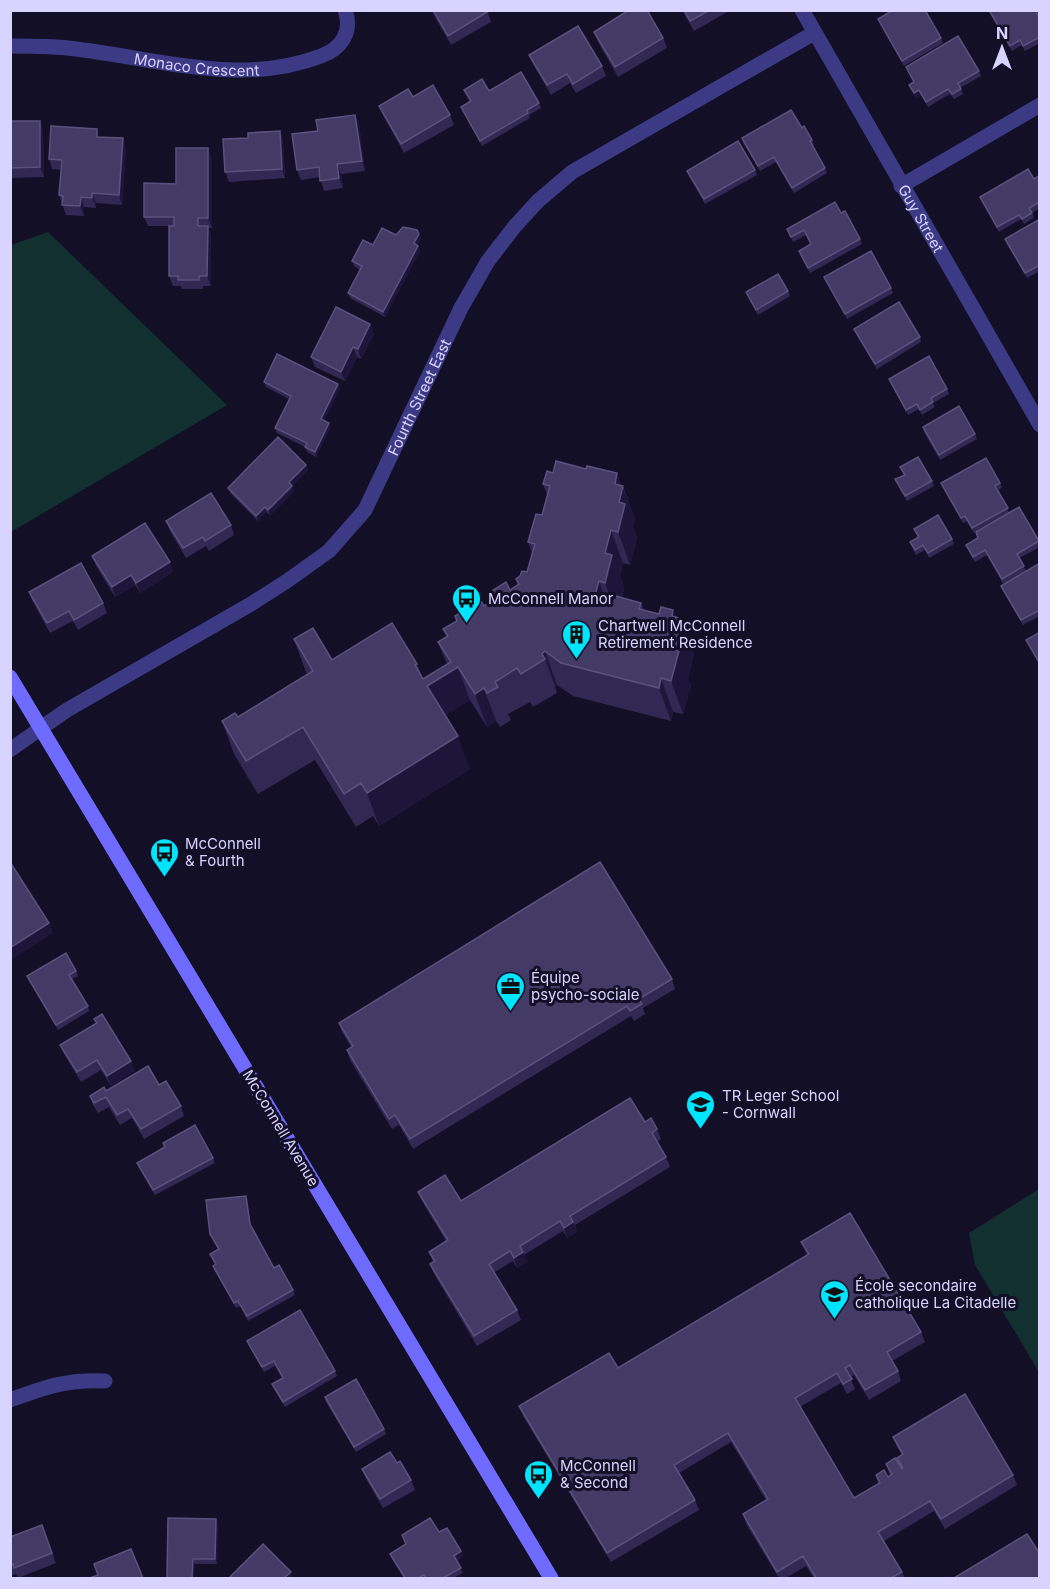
<svg xmlns="http://www.w3.org/2000/svg" width="1050" height="1589" font-family="Inter,sans-serif">
<rect width="100%" height="100%" fill="#130f26"/>
<g fill="#12302f">
<path d="M48,232L227,405L11,532V245Z"/>
<path d="M1039,1189V1372L975,1265L969,1233Z"/>
</g>
<g fill="none" stroke-linecap="round" stroke-linejoin="round">
<g stroke="#3d3a85" stroke-width="15">
<path id="s1" d="M802,10L1040,425"/>
<path id="s2" d="M10,46C35,46 59,46 83,50C163,60 243,86 321,56C341,49 353,32 345,10"/>
<path d="M901,186L1040,105"/>
<path id="s3" d="M41,728L67,710L251,604L287,581L329,551L365,510L461,308L488,261L515,226L538,201L572,172L814,33"/>
<path d="M10,1400C45,1387 68,1379 105,1381"/>
</g>
<path stroke="#3d3a85" stroke-width="15" d="M10,750L41,728"/>
<path stroke="#6f6bff" stroke-width="15" d="M10,677L551,1578"/>
</g>
<g fill="#312854">
<path d="M431,10H493L488,13L491,22L451,45Z"/>
<path d="M627,10H647L663,38L667,48L618,77L598,42L594,32L628,12Z"/>
<path d="M682,10H731L694,31Z"/>
<path d="M988,10H1035L1040,18V43L1025,51L1022,45L1012,51Z"/>
<path d="M878,19L941,38L943,43L904,66L880,24Z"/>
<path d="M529,55L602,66L606,76L576,93L570,83L551,95L533,64Z"/>
<path d="M906,67L979,71L981,76L960,88L963,94L954,99L950,94L928,107L921,95L916,98L911,89L909,85L914,82Z"/>
<path d="M464,90L489,91L539,103L541,108L529,115L530,118L482,146L463,112L461,107L470,102Z"/>
<path d="M413,97L450,115L454,125L404,153L383,115L379,106Z"/>
<path d="M355,115L359,125L365,171L341,174L343,188L324,191L320,177L301,180L297,170L318,131Z"/>
<path d="M11,121H40L43,131L44,177L10,178Z"/>
<path d="M802,128L812,140L814,145L812,146L825,168L827,173L794,193L776,162L760,171L743,143L742,138Z"/>
<path d="M280,131L283,141L285,178L229,182L225,172L248,138Z"/>
<path d="M100,137L126,148L122,205L96,203V208L84,207V216L66,215L59,195L61,170L52,169L49,159Z"/>
<path d="M212,158V228H208L211,235V286H203V289H182L181,286H173L169,276V226H148L144,217L176,184Z"/>
<path d="M755,170L757,175L705,204L689,176L687,171Z"/>
<path d="M1040,175V208L1032,213L1034,218L1024,224L1021,219L999,232L982,202L980,197L1034,179Z"/>
<path d="M841,213L860,239L862,244L810,273L799,251L811,244L806,235L793,242L787,229Z"/>
<path d="M1040,219V271L1027,278L1007,244L1005,239Z"/>
<path d="M417,230L421,239L417,245L420,251L385,317L350,298L348,293L360,270L354,266L352,261L373,245L396,235Z"/>
<path d="M824,277L891,288L893,293L847,319L826,282Z"/>
<path d="M788,291L790,296L758,315L746,292Z"/>
<path d="M370,324L374,334L361,359L357,357L345,381L315,367L311,357Z"/>
<path d="M854,329L920,337L921,342L877,369L856,334Z"/>
<path d="M889,379L947,389L949,394L933,403L935,407L922,415L919,409L908,415Z"/>
<path d="M264,382L338,384L340,389L324,421L329,423L330,428L316,457L307,452L305,447L277,433L275,428L289,399L266,387Z"/>
<path d="M923,427L975,434L977,439L940,460L924,432Z"/>
<path d="M306,465L308,470L292,486L294,491L270,515L266,512L258,521L230,493L228,488Z"/>
<path d="M900,467L932,481L934,486L907,501L895,479L904,475Z"/>
<path d="M941,483H1000L1002,488L998,490L1009,512L1039,541L1040,543V547L1019,558L1026,571L1003,584L987,555L975,562L966,545L978,538L976,532L974,533L967,521L963,523L943,488Z"/>
<path d="M543,484L623,486L635,519L633,526L637,537L630,565L623,563L620,576L624,588L622,598L641,603L644,610L659,614L673,610L676,618L682,619L694,653L688,678L691,685L683,714L673,712L671,721L573,696L557,685L555,686L557,693L533,707L530,702L508,714L511,720L500,727L496,721L487,727L470,700L445,715L470,769L379,826L373,816L356,827L315,760L258,794L234,754L222,721L238,717L307,675L294,639L332,660L417,664L423,679L447,664L438,642L446,637L443,629L457,621L455,616L484,606L493,600L490,592L510,590L518,585L516,579L527,572L532,553L528,542L542,515L547,495Z"/>
<path d="M166,521L231,525L234,535L209,551L206,546L186,558L170,531Z"/>
<path d="M914,529L952,539L954,544L929,558L925,550L916,555L910,542L918,538Z"/>
<path d="M92,556L170,562L173,572L140,593L135,585L115,597L96,566Z"/>
<path d="M1040,563V616L1023,625L1003,591L1001,586Z"/>
<path d="M29,592L103,603L107,613L78,630L73,621L50,633L33,602Z"/>
<path d="M76,971L78,976L72,979L88,1006L89,1011L58,1030L29,981L27,976Z"/>
<path d="M672,979L675,989L643,1008L645,1014L634,1021L631,1016L413,1149L399,1125L392,1129L350,1060L347,1050L351,1047L342,1032L339,1023Z"/>
<path d="M94,1019L131,1061L134,1071L111,1086L101,1070L81,1082L64,1054L60,1045L96,1023Z"/>
<path d="M159,1085L181,1106L184,1116L144,1139L132,1118L120,1125L109,1107L98,1113L93,1105L90,1096L106,1091Z"/>
<path d="M645,1122L657,1129L661,1139L657,1142L666,1157L670,1167L575,1225L577,1232L567,1238L563,1231L524,1255L527,1262L517,1268L513,1261L495,1272L517,1310L521,1320L477,1346L434,1274L430,1264L433,1262L429,1252L446,1241L422,1201L418,1192L461,1201Z"/>
<path d="M163,1143L213,1158L215,1163L155,1195L137,1163L164,1148Z"/>
<path d="M247,1200L251,1227L274,1268L293,1290L295,1295L248,1321L240,1306L236,1308L215,1271L213,1266L215,1265L210,1254L218,1249L210,1234Z"/>
<path d="M801,1242L921,1332L925,1342L892,1361L898,1371L901,1381L869,1400L854,1375L850,1377L855,1389L847,1394L841,1383L800,1407L854,1498L878,1483L876,1475L888,1477L890,1476L886,1464L902,1469L897,1458L902,1455L897,1447L893,1437L1013,1475L1017,1485L945,1529L934,1511L884,1541L902,1572L905,1578H814L806,1566L786,1578H779L746,1524L743,1514L766,1500L731,1442L679,1473L695,1500L699,1510L611,1562L523,1416L519,1406L618,1368L807,1255Z"/>
<path d="M247,1341L335,1371L337,1376L285,1407L274,1389L272,1384L282,1378L275,1366L264,1372L249,1346Z"/>
<path d="M325,1397L384,1429L386,1434L356,1452L326,1402Z"/>
<path d="M397,1463L411,1480L415,1490L383,1508L366,1479L362,1469Z"/>
<path d="M168,1518L216,1519L218,1524L217,1564H195Z"/>
<path d="M42,1525L56,1563L18,1578L16,1574L10,1576V1537Z"/>
<path d="M439,1532L461,1551L463,1556L456,1561L463,1573L453,1578H404L392,1559L390,1554L406,1544L402,1535Z"/>
</g>
<g fill="#1d163a">
<path d="M919,90L921,95L916,98L914,93Z"/>
<path d="M355,115L359,125L365,171L362,161Z"/>
<path d="M40,121L43,131L44,177L40,167Z"/>
<path d="M280,131L283,141L285,178L282,169Z"/>
<path d="M123,138L126,148L122,205L119,195Z"/>
<path d="M208,148L212,158V228L208,218Z"/>
<path d="M337,164L341,174L343,188L339,178Z"/>
<path d="M92,193L96,203V208L92,198Z"/>
<path d="M81,197L84,207V216L80,206Z"/>
<path d="M208,226L211,235V286L207,276Z"/>
<path d="M419,234L421,239L416,248L414,243Z"/>
<path d="M418,246L420,251L385,317L383,312Z"/>
<path d="M370,324L374,334L361,359L358,349Z"/>
<path d="M353,347L357,357L345,381L341,372Z"/>
<path d="M338,384L340,389L323,424L321,419Z"/>
<path d="M329,423L330,428L316,457L315,452Z"/>
<path d="M306,465L308,470L291,487L289,482Z"/>
<path d="M617,473L635,519L633,525L637,537L630,565L618,532L615,484Z"/>
<path d="M292,486L294,491L270,515L268,510Z"/>
<path d="M265,507L266,512L258,521L256,516Z"/>
<path d="M611,530L623,563L620,576L624,588L617,616L605,583V553Z"/>
<path d="M170,562L173,572L140,593L136,583Z"/>
<path d="M131,575L135,585L115,597L112,587Z"/>
<path d="M599,581L611,615L593,602Z"/>
<path d="M673,610L680,629L682,619L694,653L688,678L691,685L683,714L671,681L675,650L672,616Z"/>
<path d="M545,651L557,685L555,686L545,659L542,654Z"/>
<path d="M458,667L470,700L439,719L427,686Z"/>
<path d="M661,678L673,712L671,721L659,688Z"/>
<path d="M484,688L496,721L487,727L475,694Z"/>
<path d="M458,736L470,769L379,826L367,793Z"/>
<path d="M49,923L53,933L11,960L10,948Z"/>
<path d="M131,1061L134,1071L111,1086L107,1076Z"/>
<path d="M573,1222L577,1232L567,1238L564,1228Z"/>
<path d="M523,1252L527,1262L517,1268L514,1258Z"/>
<path d="M216,1519L218,1524L217,1564L215,1559Z"/>
<path d="M461,1551L463,1556L455,1561L454,1556Z"/>
<path d="M193,1559L195,1564L194,1578H192Z"/>
<path d="M291,1572L292,1577L291,1578H284Z"/>
</g>
<g fill="#433a66" stroke="#5a527e" stroke-width="1.5">
<path d="M433,10H486L487,12L448,36Z"/>
<path d="M629,10H647L663,38L615,67L594,32Z"/>
<path d="M684,10H710L690,21Z"/>
<path d="M893,10H925L941,38L902,61L878,19Z"/>
<path d="M989,10H1035L1040,18V37L1023,46L1020,40L1010,46Z"/>
<path d="M578,26L602,66L573,84L567,74L547,85L529,55Z"/>
<path d="M958,36L979,71L958,83L961,89L952,94L948,89L926,102L919,90L914,93L909,85L914,82L906,67Z"/>
<path d="M521,72L539,103L527,110L528,113L480,141L461,107L471,101L464,90L482,79L489,91Z"/>
<path d="M433,85L450,115L401,144L379,106L408,89L413,97Z"/>
<path d="M791,110L802,128L804,126L812,140L810,141L825,168L792,188L774,157L758,166L742,138Z"/>
<path d="M355,115L362,161L337,164L339,178L320,181L319,167L297,170L292,134L318,131L316,120Z"/>
<path d="M11,121H40V167L10,168Z"/>
<path d="M51,126L97,129V137L123,138L119,195L92,193V198L81,197L80,206L62,205L63,196L59,195L62,160L49,159Z"/>
<path d="M280,131L282,169L225,172L223,139L248,138V133Z"/>
<path d="M738,141L755,170L704,199L687,171Z"/>
<path d="M176,148H208V218H198V226H208L207,276H199V280H178V276H169V226H174V217H144V183L176,184Z"/>
<path d="M1028,169L1034,179L1040,175V202L1029,208L1032,213L1022,219L1019,215L997,227L980,197Z"/>
<path d="M835,202L841,213L845,211L860,239L808,268L799,251L811,244L804,230L791,237L787,229Z"/>
<path d="M1040,219V265L1025,273L1005,239Z"/>
<path d="M403,227L417,230L419,234L414,243L418,246L383,312L348,293L362,266L352,261L363,240L373,245L382,228L396,235Z"/>
<path d="M871,251L891,288L845,314L824,277Z"/>
<path d="M778,274L788,291L756,310L746,292Z"/>
<path d="M899,302L920,337L875,364L854,329Z"/>
<path d="M336,307L370,324L358,349L353,347L341,372L311,357Z"/>
<path d="M277,354L338,384L321,419L329,423L315,452L305,447L307,443L275,428L291,396L264,382Z"/>
<path d="M929,356L947,389L931,398L933,402L920,410L917,404L906,410L889,379Z"/>
<path d="M959,406L975,434L939,455L923,427Z"/>
<path d="M278,437L306,465L289,482L292,486L268,510L265,507L256,516L228,488Z"/>
<path d="M918,457L932,481L905,496L895,479L905,475L900,467Z"/>
<path d="M986,458L1000,483L995,486L1008,508L972,528L965,516L961,518L941,483Z"/>
<path d="M556,461L586,469L587,466L617,473L615,484L623,486L619,502L625,504L618,532L611,530L605,553L612,555L605,583L599,581L593,602L599,603L600,599L611,601L612,595L641,603L639,609L659,614L661,607L673,610L672,616L682,619L675,650L679,651L671,681L661,678L659,688L561,663L545,651L542,654L545,659L521,674L517,668L495,682L498,687L487,693L484,688L475,694L458,667L427,686L458,736L367,793L361,783L344,794L303,727L246,761L222,721L235,713L238,717L313,671L294,639L313,628L332,660L392,623L417,664L415,665L423,679L451,662L438,642L448,636L443,629L457,621L455,616L480,600L484,606L495,599L490,592L506,582L510,590L519,584L516,579L520,576L522,571L527,572L535,544L528,542L536,514L542,515L550,486L543,484L547,471L553,473Z"/>
<path d="M211,493L231,525L205,541L203,537L183,548L166,521Z"/>
<path d="M1019,507L1039,541L1017,554L1024,566L1002,579L985,550L973,557L966,545L978,538L976,532Z"/>
<path d="M938,515L952,539L928,553L923,545L915,550L910,542L919,537L914,529Z"/>
<path d="M145,523L170,562L136,583L131,575L112,587L92,556Z"/>
<path d="M81,563L103,603L74,620L69,611L47,623L29,592Z"/>
<path d="M1040,563V610L1021,620L1001,586Z"/>
<path d="M1040,632V664L1026,640Z"/>
<path d="M10,862L49,923L10,948Z"/>
<path d="M600,862L672,979L639,999L642,1004L630,1011L627,1006L410,1139L395,1115L389,1119L347,1050L353,1046L339,1023Z"/>
<path d="M66,953L76,971L69,975L88,1006L56,1025L27,976Z"/>
<path d="M102,1014L131,1061L107,1076L97,1060L77,1072L60,1045L97,1023L94,1019Z"/>
<path d="M148,1066L159,1085L166,1081L181,1106L141,1129L128,1109L117,1115L106,1097L94,1103L90,1096L104,1087L106,1091Z"/>
<path d="M630,1098L645,1122L651,1118L657,1129L652,1133L666,1157L570,1216L573,1222L564,1228L560,1221L520,1246L523,1252L514,1258L510,1251L489,1264L517,1310L474,1336L430,1264L435,1261L429,1252L448,1240L418,1192L445,1175L461,1201Z"/>
<path d="M195,1125L213,1158L153,1190L137,1163L165,1147L163,1143Z"/>
<path d="M246,1196L250,1224L274,1268L279,1265L293,1290L247,1316L238,1301L234,1303L213,1266L216,1264L210,1254L219,1249L210,1234L206,1200Z"/>
<path d="M850,1213L921,1332L887,1352L898,1371L865,1390L850,1365L845,1368L852,1379L843,1384L837,1373L795,1398L854,1498L880,1483L876,1475L884,1470L888,1477L892,1474L886,1464L895,1458L902,1469L903,1468L897,1458L903,1454L893,1437L965,1394L1013,1475L941,1519L930,1501L878,1532L902,1572L891,1578H816L803,1556L777,1572L743,1514L768,1499L728,1433L674,1465L695,1500L607,1553L519,1406L609,1353L618,1368L809,1254L801,1242Z"/>
<path d="M300,1310L335,1371L283,1402L272,1384L283,1378L274,1361L262,1367L247,1341Z"/>
<path d="M356,1379L384,1429L354,1447L325,1397Z"/>
<path d="M390,1452L397,1463L400,1461L411,1480L380,1499L362,1469Z"/>
<path d="M168,1518L216,1519L215,1559H193L192,1578H167Z"/>
<path d="M430,1518L439,1532L447,1528L461,1551L454,1556L461,1568L443,1578H426L424,1575L418,1578H405L390,1554L406,1544L402,1535Z"/>
<path d="M42,1525L52,1553L14,1568L13,1564L10,1565V1537Z"/>
<path d="M1027,1534L1040,1554V1578H954Z"/>
<path d="M263,1544L291,1572L284,1578H229Z"/>
<path d="M131,1549L143,1578H90L98,1575L94,1564Z"/>
</g>
<defs>
<symbol id="bus-pin" viewBox="-11 -11 22 30"><path d="M0 17L-7.5 6A9.5 9.5 0 1 1 7.5 6Z" fill="#00e5ff" stroke="#130f26"/><path d="M-5-6H5V4H4V6H2V4H-2V6H-4V4H-5ZM-3.5-4V0h7V-4ZM-3.5 1.2v1.5H-2V1.2ZM2 1.2v1.5H3.5V1.2Z" fill="#111"/></symbol>
<symbol id="building-pin" viewBox="-11 -11 22 30"><path d="M0 17L-7.5 6A9.5 9.5 0 1 1 7.5 6Z" fill="#00e5ff" stroke="#130f26"/><path d="M-4-6H4V6H1V3H-1V6H-4ZM-2.5-4.3h1.7v1.8h-1.7ZM.8-4.3h1.7v1.8H.8ZM-2.5-1h1.7V.8h-1.7ZM.8-1h1.7V.8H.8Z" fill="#111"/></symbol>
<symbol id="office-pin" viewBox="-11 -11 22 30"><path d="M0 17L-7.5 6A9.5 9.5 0 1 1 7.5 6Z" fill="#00e5ff" stroke="#130f26"/><path d="M-6-3h4V-5.5h4V-3h4V5H-6ZM-1-4.5V-3h2v-1.5ZM-6 0V1H6V0Z" fill="#111"/></symbol>
<symbol id="school-pin" viewBox="-11 -11 22 30"><path d="M0 17L-7.5 6A9.5 9.5 0 1 1 7.5 6Z" fill="#00e5ff" stroke="#130f26"/><path d="M0-5L7-2L0 1L-7-2ZM-4 1L0 2.5L4 1V4Q0 6-4 4Z" fill="#111"/></symbol>
</defs>
<g fill-rule="evenodd">
<use href="#bus-pin" x="450" y="582" width="33" height="45"/>
<use href="#building-pin" x="560" y="618" width="33" height="45"/>
<use href="#bus-pin" x="148" y="836" width="33" height="45"/>
<use href="#office-pin" x="494" y="970" width="33" height="45"/>
<use href="#school-pin" x="684" y="1088" width="33" height="45"/>
<use href="#school-pin" x="818" y="1278" width="33" height="45"/>
<use href="#bus-pin" x="522" y="1458" width="33" height="45"/>
</g>
<g text-anchor="middle" dominant-baseline="central" stroke-width="6" stroke-linejoin="round" paint-order="stroke">
<g font-size="15" fill="#d9d4ff" stroke="#130f26">
<text stroke="none"><textPath href="#s2" startOffset="188">Monaco Crescent</textPath></text>
<text stroke="none"><textPath href="#s1" startOffset="240">Guy Street</textPath></text>
<text stroke="none"><textPath href="#s3" startOffset="518">Fourth Street East</textPath></text>
<text transform="translate(281 1128) rotate(59)">McConnell Avenue</text>
</g>
<g font-size="15" fill="#d9d4ff" stroke="#130f26" text-anchor="start">
<text x="488" y="598">McConnell Manor</text>
<text x="598" y="625">Chartwell McConnell<tspan x="598" dy="17">Retirement Residence</tspan></text>
<text x="185" y="843">McConnell<tspan x="185" dy="17">&amp; Fourth</tspan></text>
<text x="531" y="977">Équipe<tspan x="531" dy="17">psycho-sociale</tspan></text>
<text x="722" y="1095">TR Leger School<tspan x="722" dy="17">- Cornwall</tspan></text>
<text x="855" y="1285">École secondaire<tspan x="855" dy="17">catholique La Citadelle</tspan></text>
<text x="560" y="1465">McConnell<tspan x="560" dy="17">&amp; Second</tspan></text>
</g>
</g>
<rect width="1050" height="1589" fill="none" stroke="#d9d4ff" stroke-width="24"/>
<g transform="translate(1002 48)" stroke="#130f26" stroke-width="4.5" paint-order="stroke">
<path d="M0-4.5L10 22L0 15L-10 22Z" fill="#d9d4ff"/>
<text y="-9" font-size="16" font-weight="bold" text-anchor="middle" fill="#d9d4ff">N</text>
</g>
</svg>
